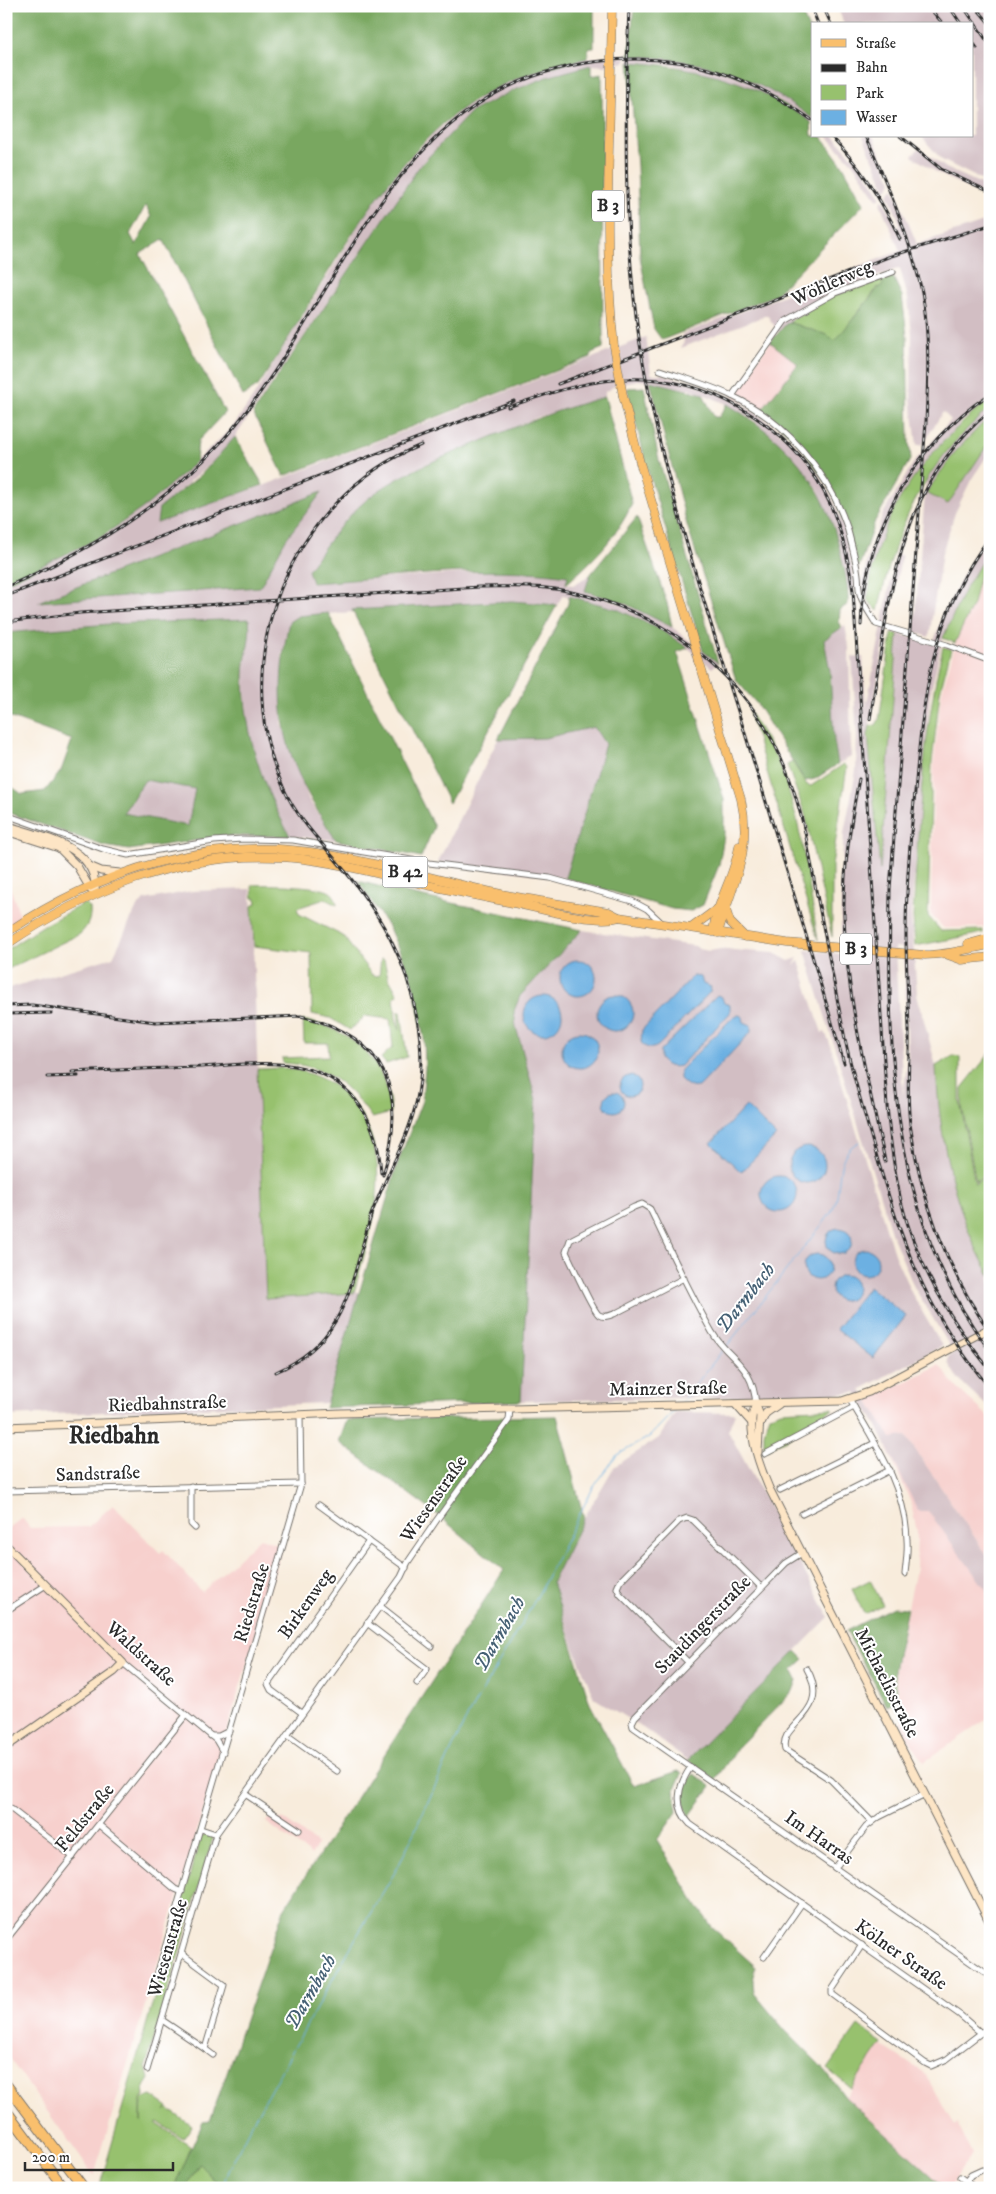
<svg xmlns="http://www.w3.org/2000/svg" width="996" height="2194" font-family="'IM FELL DW Pica',serif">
<rect width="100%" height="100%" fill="#fff"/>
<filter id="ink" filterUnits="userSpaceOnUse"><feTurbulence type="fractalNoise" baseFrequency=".02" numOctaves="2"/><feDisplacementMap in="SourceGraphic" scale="10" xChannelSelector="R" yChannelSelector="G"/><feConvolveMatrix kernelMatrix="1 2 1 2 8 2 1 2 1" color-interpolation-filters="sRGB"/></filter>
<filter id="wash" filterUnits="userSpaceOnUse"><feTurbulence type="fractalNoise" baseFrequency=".0096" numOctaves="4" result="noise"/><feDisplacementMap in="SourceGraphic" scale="20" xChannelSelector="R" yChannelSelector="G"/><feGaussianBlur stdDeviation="1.12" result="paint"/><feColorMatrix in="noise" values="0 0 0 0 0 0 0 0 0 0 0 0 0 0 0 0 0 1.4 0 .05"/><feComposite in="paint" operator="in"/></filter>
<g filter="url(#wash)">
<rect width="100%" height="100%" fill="#f8ecdc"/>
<g fill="#f7d0cd">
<path d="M770,342L798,364L761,412L732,396Z"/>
<path d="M990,560V927L944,928L931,915L934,762L941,696L958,635L973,604L980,573Z"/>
<path d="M6,876L21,918L6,929Z"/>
<path d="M939,1365L958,1389L990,1418V1560L906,1436L891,1439L868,1400Z"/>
<path d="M898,1442L990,1586V1717L924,1762L904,1732L895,1670L916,1569L917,1532L911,1503L886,1445Z"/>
<path d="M113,1505L160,1553L163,1550L202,1592L260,1538L282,1546L94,2176L6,2054V1530L22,1518L30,1528L88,1527Z"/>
<path d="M272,1815L279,1820L282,1818L318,1844L311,1855L266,1822Z"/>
<path d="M881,2045L927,2075L954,2126L957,2123L972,2154L950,2188H945L924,2170L845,2097Z"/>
</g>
<g fill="#d2bec3" fill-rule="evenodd">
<path d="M837,6H990V184L942,160L921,136H972V24H844Z"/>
<path d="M616,56H626L625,62L605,66L591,65L547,77L510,92L471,112L419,167L235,437L220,455L160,508L157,522L263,486L646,337L651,374H663L721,393L761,416L798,448L813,467L831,496L844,527L856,588L847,592L844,565L834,526L818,489L795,458L754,420L727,404L694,390L638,380L618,384L605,392V397L538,417L415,469L377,492L347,518L308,570L312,583L495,571H538L568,576L566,584L573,585L590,575L585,591L649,614L672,627L718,663L712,668L688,648L661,630L617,609L563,595L557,605L512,601L297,616L282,654V724L309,800L336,840L290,836L263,784L248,729L244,675L250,631L109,624L6,633V583L101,537L147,505L232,428L254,396L362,220L390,180L431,136L462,109L497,87L540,70L588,58ZM321,493L286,539L260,587L40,602Z"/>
<path d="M629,56L664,57L720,68L774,92L812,118V123L779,100L725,78L671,64L629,62Z"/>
<path d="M827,136H834L863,169L881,196L878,200L853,164Z"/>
<path d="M863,136H873L892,182L886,190Z"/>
<path d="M919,148L946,168L990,188V196L971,190L938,173L912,156Z"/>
<path d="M894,188L917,244L990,220V399L963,420L898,501L875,558L867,600L861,589L867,559L883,514L914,462L951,420L943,412L922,445H917L911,399L912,334L908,299L900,268L856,284L778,331L767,315L681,348L684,342L682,334L900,251L880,203L883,199L899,229L900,223L888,194Z"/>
<path d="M990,408V416L956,451L926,493L948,504L990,441V451L971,480L955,513L942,553L929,637L914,632L926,481L943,454L968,426Z"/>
<path d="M990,533V547L964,591L943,638L930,695L911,914L917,994L936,1066L944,1140L954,1187L969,1230L990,1275V1409L958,1379L948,1363V1357L954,1353L914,1287L891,1232L805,950L841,954V879L844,833L856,771L857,736L852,657H863L866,708L896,553L902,556L894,589L868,735L880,866L898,634L933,643L945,611L963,575ZM895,947L904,948L908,1056L903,1096Z"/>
<path d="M845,625L849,647L851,757L838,764L834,741L830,671L824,640Z"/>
<path d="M594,727L605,744L565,878L438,862L498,739L545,738Z"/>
<path d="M145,780L195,789L188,826L122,813Z"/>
<path d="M251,889L266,1299L360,1292L326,1403L6,1416V989L113,957L136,909L144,900L192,891Z"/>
<path d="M582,930L695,946L699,949L709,951L721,949L774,953L789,961L798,958L794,965L799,961L822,1033L825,1032L829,1041L894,1254L912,1294L942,1346L861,1389L891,1438L906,1436L990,1560V1595L928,1511H918L876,1424L856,1392L828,1395L521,1401L536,1100L516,1027L514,1011L520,996Z"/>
<path d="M676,1412L735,1413L728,1431L829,1617L688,1760L640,1726L594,1698L574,1648L552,1582L584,1518L614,1467L659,1438Z"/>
</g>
<g fill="#97c16e" stroke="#61764c">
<path d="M879,279L885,282L880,288L878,287L835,342L826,335L788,322L829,298Z"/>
<path d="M990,399V408C923,464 896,527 878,611L867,600C870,586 871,572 875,558C893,491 938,441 990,399Z"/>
<path d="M990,416V441L948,504L926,493L956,451Z"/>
<path d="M990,548V560L980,573L973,604L955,643L943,638L964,591Z"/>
<path d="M892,633L898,634L880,870L868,735L870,726L876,725L879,720Z"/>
<path d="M943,647L951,649L940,692L932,762L928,916L941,931L983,930V933L915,946L913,916C919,826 922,735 943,647Z"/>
<path d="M749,712C763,733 777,755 785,779C803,831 809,887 818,940Z"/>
<path d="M792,761L807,785L811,786L844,764L847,767L832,865V937L805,814L787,765Z"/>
<path d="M252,885C266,884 320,885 330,892C335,895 336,900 337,905L325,899L297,908L299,914L343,936L372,975L379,976L381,959L384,960L388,977L398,995L394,997L396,1019L400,1030L398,1012H401L407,1057L386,1064L381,1058L393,1047L390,1019L365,1016L350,1030L330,1018L312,1014L311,953L254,946L252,906L257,903L256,898H253Z"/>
<path d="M85,903L90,908C91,919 88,926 80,934L6,970V950L44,925Z"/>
<path d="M303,1020C352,1029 388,1061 391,1113L372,1118C348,1084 325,1065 283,1063L282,1058L329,1056L328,1043H304Z"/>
<path d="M990,1053V1169L976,1182L962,1106V1088Z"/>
<path d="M953,1056L960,1057V1101L975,1184L990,1171V1275C954,1213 939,1137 936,1066Z"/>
<path d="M257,1069C268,1069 281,1067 291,1069C360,1081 385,1141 376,1204C372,1234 361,1264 354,1293L266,1299Z"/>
<path d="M832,1408V1410L799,1427L801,1431L764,1451V1433L770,1415L781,1411Z"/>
<path d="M870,1580L883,1605L864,1614L852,1589Z"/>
<path d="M207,1834L213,1838L146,2066L149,2079L144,2087L145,2096L141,2099V2122L142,2099L152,2096L168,2107L165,2111L167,2108L192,2126L183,2139L158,2122L156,2123L191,2147L175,2188H101L100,2185L201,1836Z"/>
<path d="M858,2026L882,2043L851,2088L827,2069Z"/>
<path d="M199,2163L222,2188H186Z"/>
</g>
<g fill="#79a761" stroke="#526946" fill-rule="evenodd">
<path d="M6,6H594V48H588V58C557,65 526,73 498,87C388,140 324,289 258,386L243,396L163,239L140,254L225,412L198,441L196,462L147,505L101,537L6,583ZM146,205L151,217L136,245L130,234Z"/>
<path d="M634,6H799L812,36V118C755,75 700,58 629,56Z"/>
<path d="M629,62C697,66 756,81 811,122L812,136H821L843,166L864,204L775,295L662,340L654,329L640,257L637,166Z"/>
<path d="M591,65V76L602,74L603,348L591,353V357L284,476L253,413L419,167L471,112L510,92L547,77Z"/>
<path d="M892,275L902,296L907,336L909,442L911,458L875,521L859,567L857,566L834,494L799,444L762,409L798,364L770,342L788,322L827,335L835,341L879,287L880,288L884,283L879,279Z"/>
<path d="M650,381L703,394L714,417H719L727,404C787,440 825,482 840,551C844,568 849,587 848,604L840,610L839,623L841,628L824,640L830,671L834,741L838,764L815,779L805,781L757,704L736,680L687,525Z"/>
<path d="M644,387L659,460L718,663L703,651L648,471L627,388Z"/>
<path d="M605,397L632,504C617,537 593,561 566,584L568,576C488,564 393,578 312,583L308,570C328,542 349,511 378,491C406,472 438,459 470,446C514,427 558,409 605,397Z"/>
<path d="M235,437L263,485L157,523L159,508L201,475Z"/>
<path d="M322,492L286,539L260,587L38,602Z"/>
<path d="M637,517L667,603L672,627L624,603L585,591L590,575Z"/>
<path d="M569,596L617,609L661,630L688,648L677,652L724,799V836L719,865L703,905L691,911L672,909L565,878L605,744L594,727L545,738L498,739L568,604Z"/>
<path d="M512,601L557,605L449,803L352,610Z"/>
<path d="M328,613L434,827L421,857L336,840C285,764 270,713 289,622L298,616Z"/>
<path d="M249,619C252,639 244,656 244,676C244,733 262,786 290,836H228L129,850L104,846L6,812V783L22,794L45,791L61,771L72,740L6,716V633L109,624ZM145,780L195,789L188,826L123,813Z"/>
<path d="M358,881L414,895L582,930L520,996L514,1011L516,1027L536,1100L521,1401L325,1408L398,1162L422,1101L425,1068L424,1038L412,979L389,928Z"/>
<path d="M557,1416L584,1518L552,1582L590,1704L634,1786L678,1771L682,1773L675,1789L677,1812L657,1840L699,1909L714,1929L756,1967L753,1981L754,1993L784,2029L825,2070L845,2097L945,2188H222L199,2164L186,2188L174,2187L203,2122L210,2121L283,1911L504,1570L439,1516L339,1442L347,1420Z"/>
<path d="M893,1607L907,1608L894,1670L897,1701L887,1706L846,1631Z"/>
<path d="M796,1651L804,1659L792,1670L797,1680L793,1691L739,1746L715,1780L688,1760Z"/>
<path d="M694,1774L711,1786L689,1817C682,1803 680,1785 694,1774Z"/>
</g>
<g fill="#6cb0e2" stroke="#4c6e86">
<circle cx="578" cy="978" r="18"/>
<path d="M693,976L701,977L703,984L711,987L710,992L659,1045C653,1050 645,1049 641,1042L642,1030Z"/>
<circle cx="615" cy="1013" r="18"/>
<path d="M717,995L722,997L724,1003L730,1005V1013L680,1066C670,1068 666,1066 660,1059V1051Z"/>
<circle cx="543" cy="1015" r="19"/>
<path d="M739,1015L743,1017L744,1022L751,1025V1032L700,1086C691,1090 687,1085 680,1079V1070L734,1016Z"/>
<circle cx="580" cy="1050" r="18"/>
<circle cx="630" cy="1086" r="10"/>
<circle cx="614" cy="1102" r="10"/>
<path d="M746,1106L776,1136L741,1172L711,1143Z"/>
<circle cx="807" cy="1165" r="18"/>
<circle cx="779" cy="1194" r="18"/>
<circle cx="839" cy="1241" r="13"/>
<circle cx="865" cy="1262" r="13"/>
<circle cx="817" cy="1267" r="13"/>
<circle cx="844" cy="1288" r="13"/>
<path d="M869,1287L906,1316L873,1358L836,1329Z"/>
</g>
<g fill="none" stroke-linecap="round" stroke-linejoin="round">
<g stroke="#6cb0e2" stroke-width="1">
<path d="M726,1347L831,1213C845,1190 831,1155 859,1142"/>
<path d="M682,1402L723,1350"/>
<path d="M222,2188L228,2171L253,2121L358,1934L398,1867L465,1721L538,1595L593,1488L617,1455L649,1437L676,1409"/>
</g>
</g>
</g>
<g filter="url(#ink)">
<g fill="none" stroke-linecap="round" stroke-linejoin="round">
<defs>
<g id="street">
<path d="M660,370C684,378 709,385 732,396C785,421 828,471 847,527C851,542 856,560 858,575C859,582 858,588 860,594C863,605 871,615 876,624L947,645L990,661"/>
<path d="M732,396L785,321L835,293L893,272"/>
<path d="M6,815L103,849L128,855L214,841L242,839L293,840L429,863L550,878L632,901L647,909L662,923"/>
<path d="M684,1278L614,1314C609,1316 604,1318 599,1315C592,1310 572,1263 566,1252L570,1240L634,1207L642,1204L650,1209C670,1250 689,1292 712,1332C729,1361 753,1363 756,1405"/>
<path d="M850,1400C875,1443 906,1488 907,1540C908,1551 906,1563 905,1574"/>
<path d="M765,1454L854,1407"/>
<path d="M191,1486V1524L195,1528"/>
<path d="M780,1490L875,1443"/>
<path d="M6,1491L301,1484"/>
<path d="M319,1505L406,1568"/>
<path d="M802,1514L890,1470"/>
<path d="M802,1553L786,1563L635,1717L632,1723L633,1727L990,1976"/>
<path d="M380,1606L431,1646"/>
<path d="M6,1611L46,1585"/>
<path d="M367,1623L427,1669L417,1683"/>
<path d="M688,1662L620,1594L617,1588L620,1581L679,1521L687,1518L693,1520L761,1587"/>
<path d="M123,1663L216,1740L223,1752"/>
<path d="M807,1669C833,1715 777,1723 785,1750L831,1780L872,1822"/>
<path d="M302,1713L271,1690L268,1684L369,1541"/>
<path d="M287,1735L337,1771"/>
<path d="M211,1736H219L229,1731"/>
<path d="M691,1767C678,1785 673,1807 690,1824L960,2015L981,2033"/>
<path d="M245,1794L299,1830"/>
<path d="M6,1805L73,1857"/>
<path d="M99,1825L175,1889L182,1892"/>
<path d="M201,1829L216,1834"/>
<path d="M835,1868L866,1827L879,1817L925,1794"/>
<path d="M6,1940L186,1715"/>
<path d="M862,1945L832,1990V1994L925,2063L931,2066L947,2059L990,2026"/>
<path d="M764,1957L802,1903"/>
<path d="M155,1982L301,1484L300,1415"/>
<path d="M162,2020L205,2049L224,1985L182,1954"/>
<path d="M205,2049L213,2055"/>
<path d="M147,2070L216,1834L401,1577L408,1562L436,1521L509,1420L510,1409"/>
<path d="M960,2177L975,2188"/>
<path d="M966,2181L971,2175L982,2170"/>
</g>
<g id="secondary">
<path d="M6,825C40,837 100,845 95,894"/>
<path d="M6,831L59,848L77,866L91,890"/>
<path d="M89,866L101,871L120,873"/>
<path d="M736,1405L752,1423"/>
<path d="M756,1405C744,1426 760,1467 769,1488L990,1923"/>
<path d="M756,1405L760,1416L758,1452"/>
<path d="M761,1423L766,1413L779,1404"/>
<path d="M6,1427L341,1413L842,1401L869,1392L990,1328"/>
<path d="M6,1545L123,1663L114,1672L6,1747"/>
</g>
<g id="primary">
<path d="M611,56L612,6"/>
<path d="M611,65C609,159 604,252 614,346"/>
<path d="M623,396L640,463L694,642"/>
<path d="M699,661L741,799C753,851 732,885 718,933"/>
<path d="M726,910L730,922L745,937"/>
<path d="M691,928L717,909"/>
<path d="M713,932C716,902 735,876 739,846"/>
<path d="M6,933C100,870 211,834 324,854C384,864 442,881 501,894C537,901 573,906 609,912L619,917L787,943L925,955C947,955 968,949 990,945"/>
<path d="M968,944L990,938"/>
<path d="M6,945C84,892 178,853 275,857C319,858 362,870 405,880C439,888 473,895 508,902C535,907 596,925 619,917"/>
<path d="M948,955L962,960L990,957"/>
</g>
<g id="highway">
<path d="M6,2084L84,2188"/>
<path d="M6,2110L64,2188"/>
</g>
</defs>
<use href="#street" stroke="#736f69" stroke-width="7"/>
<use href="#secondary" stroke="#736f69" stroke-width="9"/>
<use href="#primary" stroke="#736f69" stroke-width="9"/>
<use href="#highway" stroke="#736f69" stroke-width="11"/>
<use href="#street" stroke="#fff" stroke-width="5"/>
<use href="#secondary" stroke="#fde5c5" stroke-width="7"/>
<use href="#primary" stroke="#f9bf6d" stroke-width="8"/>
<use href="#highway" stroke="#f9bf6d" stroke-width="9"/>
<defs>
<g id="rail">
<path d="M629,6C625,118 623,228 639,338C658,459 696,576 732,692C771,815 807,939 844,1063"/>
<path d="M811,6L818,24"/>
<path d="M823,6L831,24"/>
<path d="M928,6L943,24"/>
<path d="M949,6L961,24"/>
<path d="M963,6L987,41"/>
<path d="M975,6L990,24"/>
<path d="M987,6L990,9"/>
<path d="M972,41L977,48"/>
<path d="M831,136C861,167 882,200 900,239"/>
<path d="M866,136C888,186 910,238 922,292C930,334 928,379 926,422L890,889C888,1051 888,1216 990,1351"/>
<path d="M900,136L941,169L990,192"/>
<path d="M558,384L888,257L990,225"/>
<path d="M508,407C552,392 596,377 644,379C720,382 799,434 830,504C842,531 849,562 853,591L887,1106C890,1138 894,1170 901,1201C916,1262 950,1321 990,1370"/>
<path d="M990,537C931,614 923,699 915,792C910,839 906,886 906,933C906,965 908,997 909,1029C910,1060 906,1093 910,1124C920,1197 947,1271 990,1332"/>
<path d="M6,587C88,551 162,508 222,441C347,300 387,78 611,60C688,54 749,76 812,120"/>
<path d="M6,596L514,401"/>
<path d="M6,622L80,613L479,587C508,587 538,585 567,591C670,612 757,683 791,783C803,816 809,851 815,885C825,935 834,984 844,1034C851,1070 862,1105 872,1140C899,1236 924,1311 990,1388"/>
<path d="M861,625C864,534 913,444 990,394"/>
<path d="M870,719C889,607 894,489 990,411"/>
<path d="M859,779C850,824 843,869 844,915C846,998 868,1080 885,1161"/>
<path d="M6,1006L32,1005L155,1022L301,1016C388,1037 408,1093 383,1175"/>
<path d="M6,1014L51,1013"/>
<path d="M72,1072C115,1070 158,1068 201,1067C234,1065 272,1060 304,1068C355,1080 378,1124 381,1173"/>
<path d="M47,1077L78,1076"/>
<path d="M369,1220C398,1143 433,1108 417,1019C407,959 379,912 340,865C320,841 297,818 284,789C224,660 290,498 421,445"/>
<path d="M276,1372C348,1340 350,1283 371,1216"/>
</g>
</defs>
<use href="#rail" stroke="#2b2b2b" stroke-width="3"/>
<use href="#rail" stroke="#fff" stroke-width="1" stroke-dasharray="4" stroke-linecap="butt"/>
<defs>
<g id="primary-bridge">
<path d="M611,65V56"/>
<path d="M614,346L623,396"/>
<path d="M694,642L699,661"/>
</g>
</defs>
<use href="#primary-bridge" stroke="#736f69" stroke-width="9" stroke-linecap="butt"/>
<use href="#primary-bridge" stroke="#f9bf6d" stroke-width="8"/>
</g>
</g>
<g text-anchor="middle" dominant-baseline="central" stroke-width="4" stroke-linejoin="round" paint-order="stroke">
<g fill="#fff" stroke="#6b6b6b" stroke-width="1">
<rect x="592" y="190.5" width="32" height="31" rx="4"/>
<rect x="382.5" y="856.5" width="45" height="31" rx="4"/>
<rect x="840" y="933.5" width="32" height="31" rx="4"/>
</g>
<g font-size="18" font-weight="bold" fill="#2b2b2b">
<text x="608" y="206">B 3</text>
<text x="405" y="872">B 42</text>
<text x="856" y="949">B 3</text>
</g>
<g font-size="19" fill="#2b2b2b" stroke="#fff">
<text transform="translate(832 283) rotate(-24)">Wöhlerweg</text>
<text transform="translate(668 1389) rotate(-1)">Mainzer Straße</text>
<text transform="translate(167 1404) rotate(-2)">Riedbahnstraße</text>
<text transform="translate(98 1474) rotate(-2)">Sandstraße</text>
<text transform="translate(434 1499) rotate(-55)">Wiesenstraße</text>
<text transform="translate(252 1603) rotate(-73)">Riedstraße</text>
<text transform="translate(306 1604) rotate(-55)">Birkenweg</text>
<text transform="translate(703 1625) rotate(-46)">Staudingerstraße</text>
<text transform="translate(141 1654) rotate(42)">Waldstraße</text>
<text transform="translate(887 1683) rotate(63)">Michaelisstraße</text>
<text transform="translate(85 1818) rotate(-51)">Feldstraße</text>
<text transform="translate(819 1838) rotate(35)">Im Harras</text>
<text transform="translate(168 1948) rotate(-74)">Wiesenstraße</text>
<text transform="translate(901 1955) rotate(35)">Kölner Straße</text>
</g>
<g font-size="20" font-style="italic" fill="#456074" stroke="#fff">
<text transform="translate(746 1298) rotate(-52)">Darmbach</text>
<text transform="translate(500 1634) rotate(-60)">Darmbach</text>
<text transform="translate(311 1992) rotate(-60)">Darmbach</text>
</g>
<g font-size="24" font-weight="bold" fill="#2b2b2b" stroke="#fff">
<text x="114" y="1436">Riedbahn</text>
</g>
</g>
<rect width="996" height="2194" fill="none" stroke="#fff" stroke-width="25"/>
<rect x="811" y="22" width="162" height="115" fill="#ffffff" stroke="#aaaaaa"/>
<rect x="821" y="39" width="25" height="8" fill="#f9bf6d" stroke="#aaaaaa"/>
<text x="856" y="48" font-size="15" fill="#2b2b2b">Straße</text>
<rect x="821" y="64" width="25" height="8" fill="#2b2b2b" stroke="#aaaaaa"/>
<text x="856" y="72" font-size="15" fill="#2b2b2b">Bahn</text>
<rect x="821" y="85" width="25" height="15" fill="#97c16e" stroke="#aaaaaa"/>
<text x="856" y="98" font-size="15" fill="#2b2b2b">Park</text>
<rect x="821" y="110" width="25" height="15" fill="#6cb0e2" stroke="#aaaaaa"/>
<text x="856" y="122" font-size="15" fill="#2b2b2b">Wasser</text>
<path d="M25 2162v8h148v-8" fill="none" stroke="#2b2b2b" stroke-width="2.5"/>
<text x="32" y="2162" font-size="15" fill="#2b2b2b" stroke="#ffffff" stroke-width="4" paint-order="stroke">200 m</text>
</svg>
